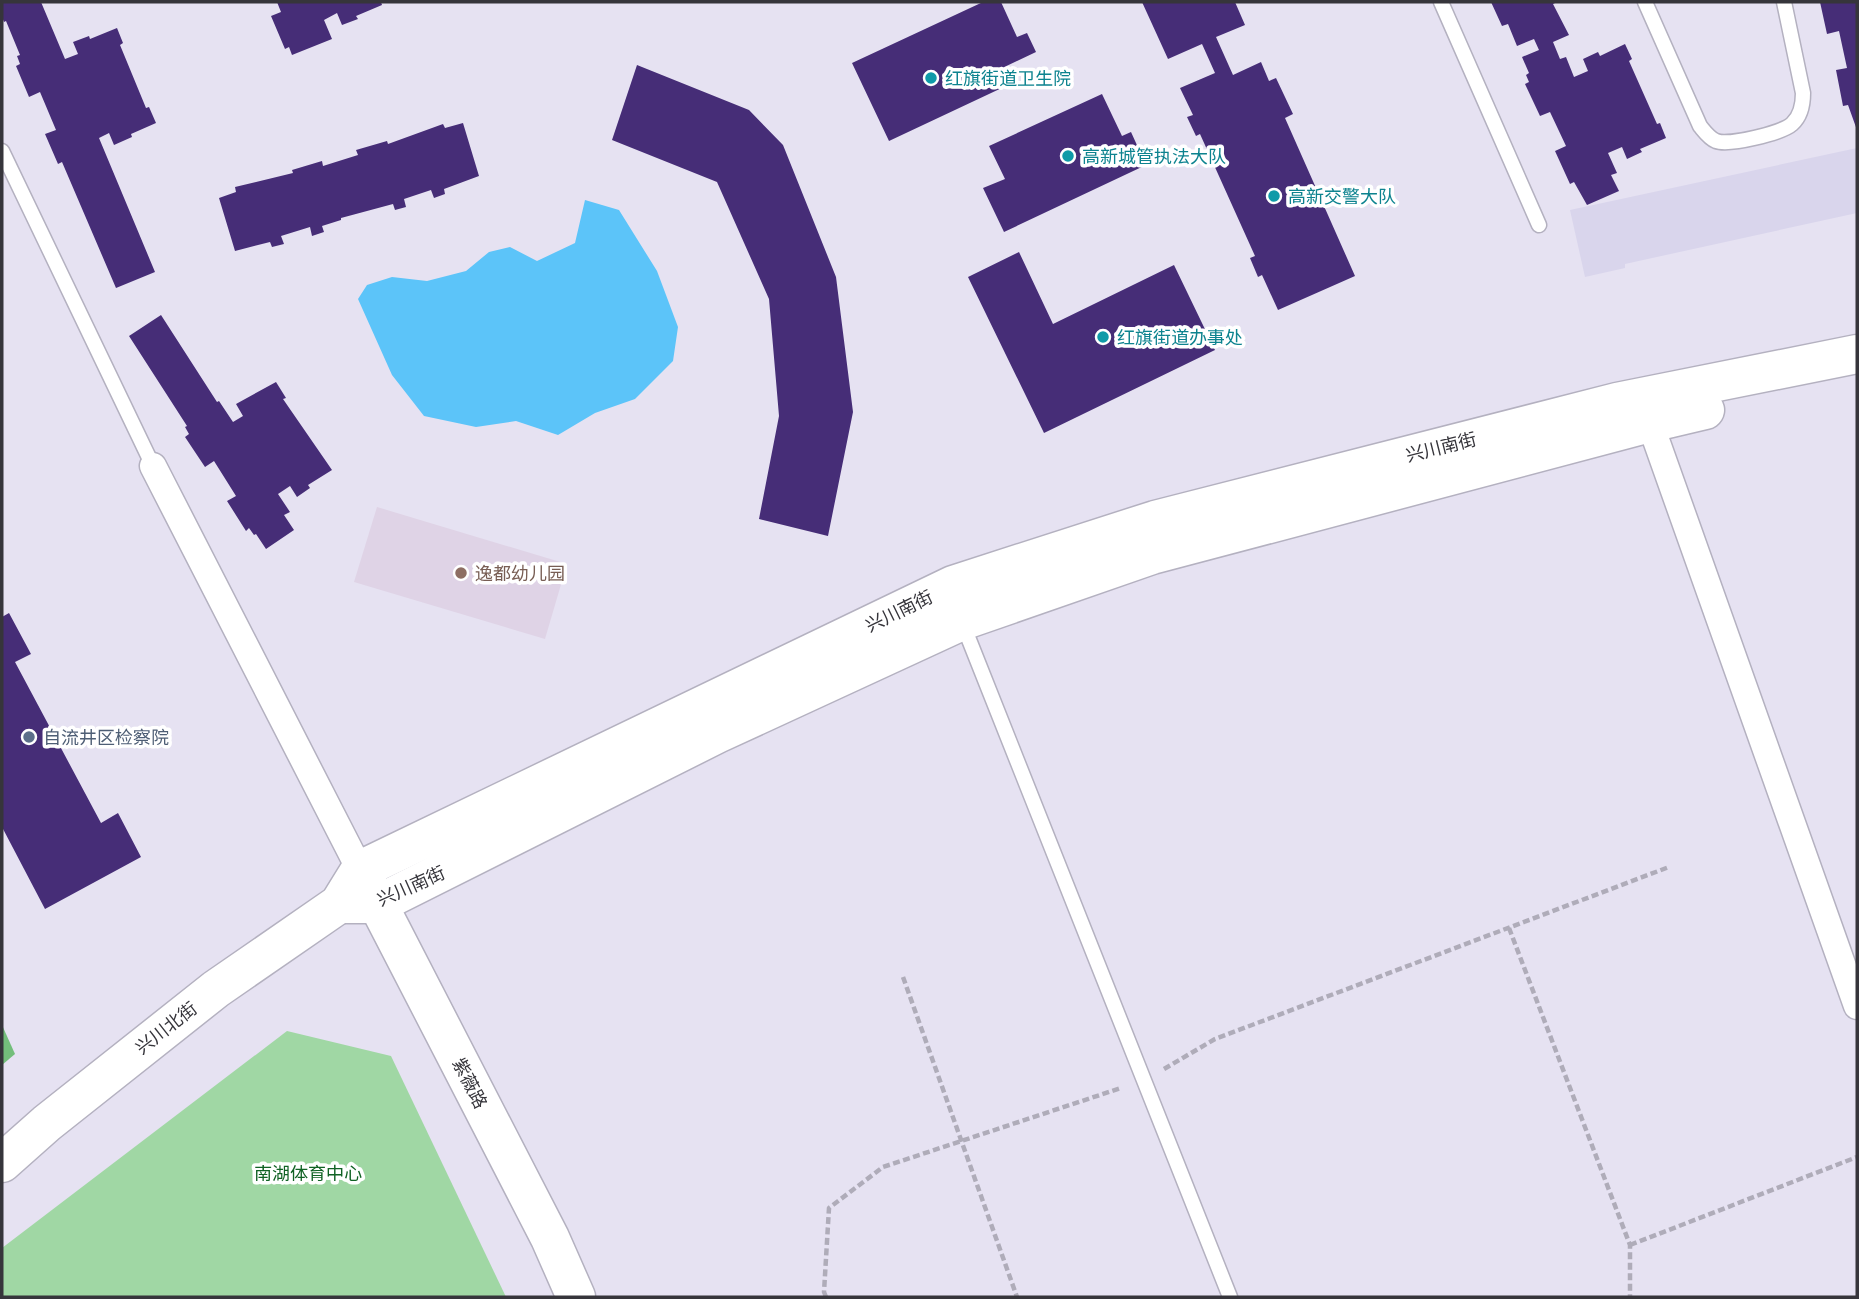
<svg xmlns="http://www.w3.org/2000/svg" width="1859" height="1299" font-family="'Titillium Web','Noto Sans SC',sans-serif">
<rect width="100%" height="100%" fill="#e6e2f2"/>
<path fill="#d9d5ec" d="M1857,148V213L1625,264V268L1585,277L1570,210Z"/>
<path fill="#dfd3e6" d="M377,507L567,564L545,639L354,582Z"/>
<path fill="#a0d7a4" d="M287,1031L391,1056L506,1297H2V1248Z"/>
<path fill="#73be7b" d="M2,1025L15,1054L2,1065Z"/>
<path fill="#5cc4f9" d="M585,200L619,210L657,271L678,327L673,361L635,399L595,413L558,435L516,421L476,427L424,416L392,375L358,299L367,285L392,277L427,281L466,271L489,252L510,247L537,261L575,243Z"/>
<g fill="#462d77">
<path d="M2,2H41L65,59L78,54L73,42L89,36L90,39L117,28L123,43L120,45L146,108L149,107L156,123L131,134L132,137L114,145L109,133L99,138L155,272L116,288L62,162L58,164L45,134L56,130L40,92L29,97L16,66L20,64L17,56L20,55L6,21L4,22L2,17Z"/>
<path d="M277,2H381L382,5L356,16L358,19L342,25L337,13L324,20L332,39L292,55L289,47L285,49L271,16L281,12Z"/>
<path d="M983,2H1001L1017,37L1027,33L1036,52L998,70L1006,86L889,141L852,63Z"/>
<path d="M1142,2H1235L1245,25L1216,37L1233,75L1261,62L1269,81L1276,78L1293,114L1285,118L1355,276L1278,310L1262,275L1258,277L1250,258L1255,256L1200,134L1196,136L1187,117L1193,115L1180,88L1215,73L1202,44L1168,59Z"/>
<path d="M1491,2H1557L1553,4L1569,35L1553,42L1560,59L1566,57L1574,77L1588,71L1583,59L1598,52L1600,56L1625,44L1632,59L1629,61L1657,124L1660,123L1666,138L1640,149L1642,152L1627,159L1622,147L1608,153L1617,173L1611,175L1619,191L1587,205L1574,182L1570,184L1555,151L1566,146L1550,112L1540,116L1525,84L1529,82L1526,75L1529,73L1522,57L1539,50L1534,39L1517,46L1508,24L1502,26Z"/>
<path d="M1820,2H1857V130L1848,105L1843,106L1836,70L1847,68L1839,31L1827,34Z"/>
<path d="M637,65L749,110L783,145L836,277L853,412L828,536L759,519L779,416L769,299L717,182L612,140Z"/>
<path d="M1102,94L1122,136L1131,132L1146,165L1004,232L983,188L1005,179L989,146Z"/>
<path d="M463,123L479,176L444,189L445,194L434,198L431,190L404,199L406,207L395,210L393,204L341,218V220L322,226L324,232L312,236L310,227L281,236L284,244L272,247L270,242L235,251L219,198L236,192L235,187L293,173L292,170L322,161L323,166L358,155L356,150L387,141L388,144L443,124L445,128Z"/>
<path d="M1019,252L1053,324L1174,265L1215,350L1044,433L968,277Z"/>
<path d="M161,315L217,402L219,401L233,422L243,416L236,404L276,382L286,398L283,399L332,470L308,485L310,488L297,497L290,486L278,494L290,512L284,515L294,530L266,549L256,534L254,535L249,528L246,531L227,501L236,496L214,461L205,467L185,437L189,434L185,427L187,426L129,336Z"/>
<path d="M9,613L31,654L15,662L101,823L118,813L141,857L45,909L2,827V617Z"/>
</g>
<g fill="none" stroke-linecap="round" stroke-linejoin="round">
<defs>
<g id="lane">
<path d="M1441,2L1539,225"/>
<path d="M1645,2L1700,126C1705,132 1709,138 1716,141C1729,146 1782,133 1792,124C1801,116 1803,104 1803,93L1784,2"/>
<path d="M2,151L153,466"/>
<path d="M962,622L1230,1297"/>
</g>
<g id="street">
<path d="M1650,423L1857,1006"/>
<path d="M153,466L360,870"/>
</g>
<g id="secondary">
<path d="M366,881L550,1238L576,1297"/>
<path d="M339,904H378L717,734L962,621L1152,555L1650,423L1705,410"/>
<path d="M2,1163L47,1123L216,989L339,904L360,870L953,585L1155,520L1617,402L1857,354"/>
</g>
</defs>
<use href="#lane" stroke="#b4b1c0" stroke-width="17"/>
<use href="#street" stroke="#b4b1c0" stroke-width="29"/>
<use href="#secondary" stroke="#b4b1c0" stroke-width="41"/>
<g stroke="#afacb9" stroke-width="4.5" stroke-dasharray="7 3.5" stroke-linecap="butt">
<path d="M1509,928L1630,1245V1297"/>
<path d="M903,977L1017,1297"/>
<path d="M1164,1069L1215,1039L1669,867"/>
<path d="M1630,1245L1857,1157"/>
<path d="M826,1297L824,1292L829,1208L883,1167L1121,1088"/>
</g>
<use href="#lane" stroke="#fff" stroke-width="14"/>
<use href="#street" stroke="#fff" stroke-width="26"/>
<use href="#secondary" stroke="#fff" stroke-width="38"/>
</g>
<g fill="#0f9aa8" stroke="#fff" stroke-width="2.5">
<circle cx="931" cy="78" r="7"/>
<circle cx="1068" cy="156" r="7"/>
<circle cx="1274" cy="196" r="7"/>
<circle cx="1103" cy="337" r="7"/>
</g>
<circle fill="#8d6e63" stroke="#fff" stroke-width="2.5" cx="461" cy="573" r="7"/>
<circle fill="#5c6f8a" stroke="#fff" stroke-width="2.5" cx="29" cy="737" r="7"/>
<g text-anchor="middle" dominant-baseline="central" stroke-width="7" stroke-linejoin="round" paint-order="stroke">
<g font-size="18" fill="#0d838f" stroke="#fff" text-anchor="start">
<text x="945" y="78">红旗街道卫生院</text>
<text x="1082" y="156">高新城管执法大队</text>
<text x="1288" y="196">高新交警大队</text>
<text x="1117" y="337">红旗街道办事处</text>
</g>
<g font-size="18" fill="#36353b" stroke="#fff">
<text transform="translate(1441 447) rotate(-14)">兴川南街</text>
<text transform="translate(899 611) rotate(-26)">兴川南街</text>
<text transform="translate(411 886) rotate(-24)">兴川南街</text>
<text transform="translate(166 1028) rotate(-38)">兴川北街</text>
<text transform="translate(470 1083) rotate(63)">紫薇路</text>
</g>
<g font-size="18" fill="#785e54" stroke="#fff" text-anchor="start">
<text x="475" y="573">逸都幼儿园</text>
</g>
<g font-size="18" fill="#4e5e75" stroke="#fff" text-anchor="start">
<text x="43" y="737">自流井区检察院</text>
</g>
<g font-size="18" fill="#106224" stroke="#fff">
<text x="308" y="1173">南湖体育中心</text>
</g>
</g>
<rect width="1859" height="1299" fill="none" stroke="#36353b" stroke-width="7"/>
</svg>
